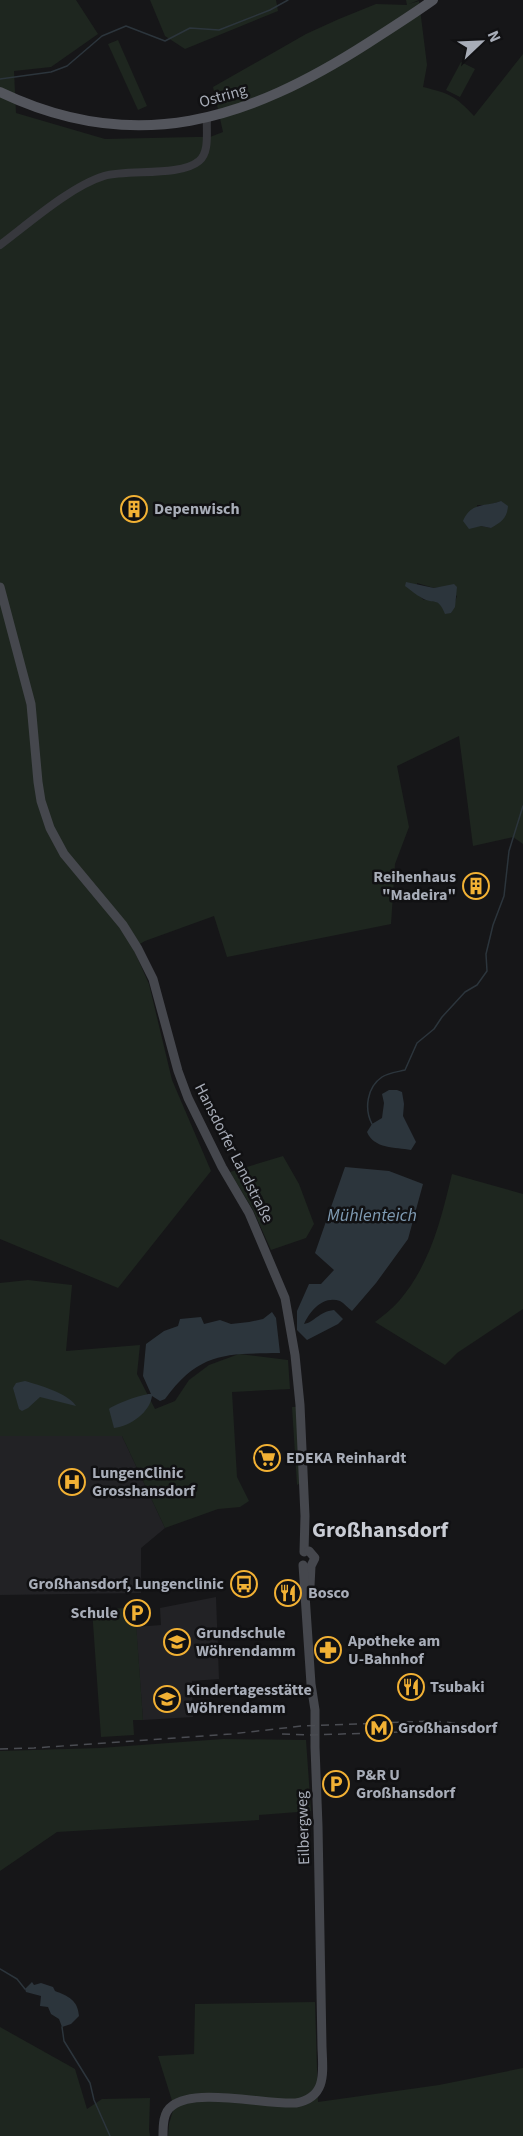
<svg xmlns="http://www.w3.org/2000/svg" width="523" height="2136" font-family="'Source Sans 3',sans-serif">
<rect width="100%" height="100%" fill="#161618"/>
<g fill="#222225">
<path d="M0,1436H122L165,1528L141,1548V1593L0,1595Z"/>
<path d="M216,1597L219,1679L192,1681L193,1717L143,1720L136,1627L161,1625L160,1608Z"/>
</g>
<g fill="#1e261f" fill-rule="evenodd">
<path d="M0,0H76L98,34L51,67L14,71L16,113L105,139L195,137H210L223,132L213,87L306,34L339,19L376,4L407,5L406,0H419L409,4L419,1L427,65L423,87C448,93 456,96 474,116L523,54V844L513,837L473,846L459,736L397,766L409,827L395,864L391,924L227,957L214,916L145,941L133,948L149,984L172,1080L211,1171L118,1288L0,1239ZM501,501L491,528L481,526L477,505H489ZM417,583L434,588L443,587L457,596L451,613L435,600H424L416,593Z"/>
<path d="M150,0H276L278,11L185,49L165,36Z"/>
<path d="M118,40L147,106L138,110L108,44Z"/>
<path d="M461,62L475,69L460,97L446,90Z"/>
<path d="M283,1156L299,1184L314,1224L306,1238L271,1250L253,1210L230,1172Z"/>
<path d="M452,1174L523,1194V1309L457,1353L445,1365L375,1322C383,1316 392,1309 399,1301C430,1265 441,1220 452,1174Z"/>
<path d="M28,1280L72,1285L66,1351L140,1345L137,1374L155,1409L175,1401L189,1380L209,1365L239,1354L288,1360L290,1389L232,1392L237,1477L249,1501L240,1507L218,1509L165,1528L122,1436H0V1283Z"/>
<path d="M292,1407H296L297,1410L300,1483L297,1485Z"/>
<path d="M135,1608L143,1720H133L134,1735L101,1737L92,1609Z"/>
<path d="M223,1739L306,1740L311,1811L259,1815V1820L57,1832L0,1871V1751L100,1748Z"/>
<path d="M315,2002L318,2102L439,2085L523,2068V2136H168L169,2124L174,2107L158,2056L194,2054L195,2004Z"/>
<path d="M0,2027L75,2069L87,2109L102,2099L150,2098L149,2130L150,2136H0Z"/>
</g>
<g fill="#2c353c">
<path d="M501,501L508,506C507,519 501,522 491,528L481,526L469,529L463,521C471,502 484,507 501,501Z"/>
<path d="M406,582L434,588L454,584L457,587L455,607L451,613L445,614C438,596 434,605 422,598C416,595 411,590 405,586Z"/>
<path d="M389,1090H397L402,1092L404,1104L403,1116L416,1142L411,1150C395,1147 374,1149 367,1132L372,1124L382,1118L384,1103L382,1094Z"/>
<path d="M345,1167L389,1171L423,1184L408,1239L376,1283L352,1311C348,1308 344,1303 340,1301C323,1295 310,1311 304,1324C315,1322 318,1312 334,1310L343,1319L338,1324L307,1340L297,1330V1311L309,1284H321L334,1270L315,1253Z"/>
<path d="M272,1312L276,1318L280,1353C226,1354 200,1351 165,1399L160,1401L152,1396C150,1412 131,1426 114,1428L109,1409C114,1404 145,1393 151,1394L143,1376L146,1344L164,1331L178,1326L180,1319L201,1317L204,1324L220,1320L231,1324L249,1322L263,1319Z"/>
<path d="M25,1381C39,1385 68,1393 76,1406L40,1397L28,1408L22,1411L19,1409L13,1388L16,1383Z"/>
<path d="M32,1982L34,1985L41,1983L53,1987L55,1991C68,1996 78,2000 79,2016L71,2024L62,2027L59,2019L51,2014L48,2007L40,2006L41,1996L26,1992L25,1989Z"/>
</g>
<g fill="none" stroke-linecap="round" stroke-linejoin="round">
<g stroke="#2c353c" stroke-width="1.5">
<path d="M0,79L51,72L67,66L102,36L126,26L165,41L190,28L219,30L270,10L288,0"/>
<path d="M372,1124C364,1109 367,1087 382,1077C388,1073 397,1072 405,1070L417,1043L434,1029L442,1017L465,992L477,985L487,971L486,954L493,925L504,896L509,851L523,806"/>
<path d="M0,1969L17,1979L25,1989"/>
<path d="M62,2027L64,2041L90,2083L94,2100L110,2136"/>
</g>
<path stroke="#37383d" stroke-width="8" d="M0,245C28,224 71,186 104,176C129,169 180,177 199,161C210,152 206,131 207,118"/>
<g stroke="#45474d" stroke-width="9">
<path d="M0,587L31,704L38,782L41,801L50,828L64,854L123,925L138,949L153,979L178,1071L188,1098L222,1167L249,1213L285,1298L295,1355L300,1405L305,1516L304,1552"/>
<path d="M309,1551L315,1558L311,1566L310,1586"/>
<path d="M163,2136C163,2126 163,2112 172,2106C195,2087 266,2105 296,2103C327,2097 323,2073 322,2047L318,1826L315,1747V1710L311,1684L303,1565"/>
</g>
<path stroke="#53555c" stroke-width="10" d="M0,92C136,157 248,120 368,43C390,29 412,15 433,0"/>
<g stroke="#4a4c52" stroke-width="1.5" stroke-dasharray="8 6" stroke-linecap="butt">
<path d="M282,1734L312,1735L462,1730"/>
<path d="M0,1749L34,1748L231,1734L302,1726L432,1721L468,1724"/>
</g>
</g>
<defs>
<symbol id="building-ring" viewBox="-11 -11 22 22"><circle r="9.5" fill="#111113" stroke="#f2b134" stroke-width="1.5"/><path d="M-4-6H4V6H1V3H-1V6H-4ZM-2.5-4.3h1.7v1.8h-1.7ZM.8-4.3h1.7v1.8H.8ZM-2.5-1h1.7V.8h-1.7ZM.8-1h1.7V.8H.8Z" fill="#f2b134"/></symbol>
<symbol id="supermarket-ring" viewBox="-11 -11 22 22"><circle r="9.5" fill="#111113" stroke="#f2b134" stroke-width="1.5"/><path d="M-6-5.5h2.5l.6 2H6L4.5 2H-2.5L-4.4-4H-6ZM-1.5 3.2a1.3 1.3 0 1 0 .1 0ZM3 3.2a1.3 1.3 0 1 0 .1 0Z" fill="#f2b134"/></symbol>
<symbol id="hospital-ring" viewBox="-11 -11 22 22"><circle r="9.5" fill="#111113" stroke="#f2b134" stroke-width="1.5"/><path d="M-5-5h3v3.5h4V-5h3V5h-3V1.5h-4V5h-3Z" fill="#f2b134"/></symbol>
<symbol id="bus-ring" viewBox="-11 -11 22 22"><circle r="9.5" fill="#111113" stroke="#f2b134" stroke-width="1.5"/><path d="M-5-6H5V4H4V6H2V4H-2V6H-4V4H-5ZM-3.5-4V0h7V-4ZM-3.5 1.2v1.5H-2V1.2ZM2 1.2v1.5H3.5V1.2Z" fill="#f2b134"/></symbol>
<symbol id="restaurant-ring" viewBox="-11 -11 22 22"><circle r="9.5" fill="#111113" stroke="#f2b134" stroke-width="1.5"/><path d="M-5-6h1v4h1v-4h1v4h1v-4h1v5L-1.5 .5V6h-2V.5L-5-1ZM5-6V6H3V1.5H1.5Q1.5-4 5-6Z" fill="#f2b134"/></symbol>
<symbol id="parking-ring" viewBox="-11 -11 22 22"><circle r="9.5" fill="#111113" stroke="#f2b134" stroke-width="1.5"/><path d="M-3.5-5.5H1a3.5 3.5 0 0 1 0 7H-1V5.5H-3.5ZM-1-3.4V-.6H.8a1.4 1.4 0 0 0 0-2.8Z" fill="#f2b134"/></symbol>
<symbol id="school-ring" viewBox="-11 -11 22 22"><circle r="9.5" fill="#111113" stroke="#f2b134" stroke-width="1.5"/><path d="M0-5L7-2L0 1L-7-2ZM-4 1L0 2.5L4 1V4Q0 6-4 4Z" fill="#f2b134"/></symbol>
<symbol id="pharmacy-ring" viewBox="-11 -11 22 22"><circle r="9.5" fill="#111113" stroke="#f2b134" stroke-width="1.5"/><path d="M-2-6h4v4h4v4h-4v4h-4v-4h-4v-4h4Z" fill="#f2b134"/></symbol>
<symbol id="metro-ring" viewBox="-11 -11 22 22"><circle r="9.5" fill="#111113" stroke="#f2b134" stroke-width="1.5"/><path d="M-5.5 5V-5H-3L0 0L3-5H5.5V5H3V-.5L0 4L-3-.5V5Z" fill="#f2b134"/></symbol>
</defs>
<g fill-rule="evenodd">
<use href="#building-ring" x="119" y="494" width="30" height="30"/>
<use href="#building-ring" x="461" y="871" width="30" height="30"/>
<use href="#supermarket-ring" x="252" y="1443" width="30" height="30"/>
<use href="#hospital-ring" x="57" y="1467" width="30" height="30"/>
<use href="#bus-ring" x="229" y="1569" width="30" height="30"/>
<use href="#restaurant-ring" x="273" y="1578" width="30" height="30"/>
<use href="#parking-ring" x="122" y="1598" width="30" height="30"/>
<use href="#school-ring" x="162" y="1627" width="30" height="30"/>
<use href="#pharmacy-ring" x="313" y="1635" width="30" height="30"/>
<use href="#restaurant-ring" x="396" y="1672" width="30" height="30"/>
<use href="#school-ring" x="152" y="1684" width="30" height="30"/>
<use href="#metro-ring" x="364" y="1713" width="30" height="30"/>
<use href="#parking-ring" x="321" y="1769" width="30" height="30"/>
</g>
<g text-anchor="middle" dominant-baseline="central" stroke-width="5" stroke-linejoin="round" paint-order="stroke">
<g font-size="16" fill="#a8adb8" stroke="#111113">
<text transform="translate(223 96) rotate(-16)">Ostring</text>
<text transform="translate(234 1153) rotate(63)">Hansdorfer Landstraße</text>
<text transform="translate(303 1828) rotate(-92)">Eilbergweg</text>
</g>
<g font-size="16" font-weight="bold" fill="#a8adb8" stroke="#111113" text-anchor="start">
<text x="154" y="509">Depenwisch</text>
<text x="456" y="877" text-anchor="end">Reihenhaus<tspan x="456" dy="18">"Madeira"</tspan></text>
<text x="286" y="1458">EDEKA Reinhardt</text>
<text x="92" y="1473">LungenClinic<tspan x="92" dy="18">Grosshansdorf</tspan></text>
<text x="224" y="1584" text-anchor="end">Großhansdorf, Lungenclinic</text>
<text x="308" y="1593">Bosco</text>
<text x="118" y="1613" text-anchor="end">Schule</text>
<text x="196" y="1633">Grundschule<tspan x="196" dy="18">Wöhrendamm</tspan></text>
<text x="348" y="1641">Apotheke am<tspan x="348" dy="18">U-Bahnhof</tspan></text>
<text x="430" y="1687">Tsubaki</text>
<text x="186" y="1690">Kindertagesstätte<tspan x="186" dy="18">Wöhrendamm</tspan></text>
<text x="398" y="1728">Großhansdorf</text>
<text x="356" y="1775">P&amp;R U<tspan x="356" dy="18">Großhansdorf</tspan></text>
</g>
<g font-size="18" font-style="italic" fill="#7f9bb3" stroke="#111113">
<text x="372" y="1215">Mühlenteich</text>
</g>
<g font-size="22" font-weight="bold" fill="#c9ccd4" stroke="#111113">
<text x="380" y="1530">Großhansdorf</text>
</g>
</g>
<g transform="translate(481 42) rotate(67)" stroke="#111113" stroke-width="4.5" paint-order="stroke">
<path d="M0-4.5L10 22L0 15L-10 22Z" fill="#a8adb8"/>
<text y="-9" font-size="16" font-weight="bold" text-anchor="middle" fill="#a8adb8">N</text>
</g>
</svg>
